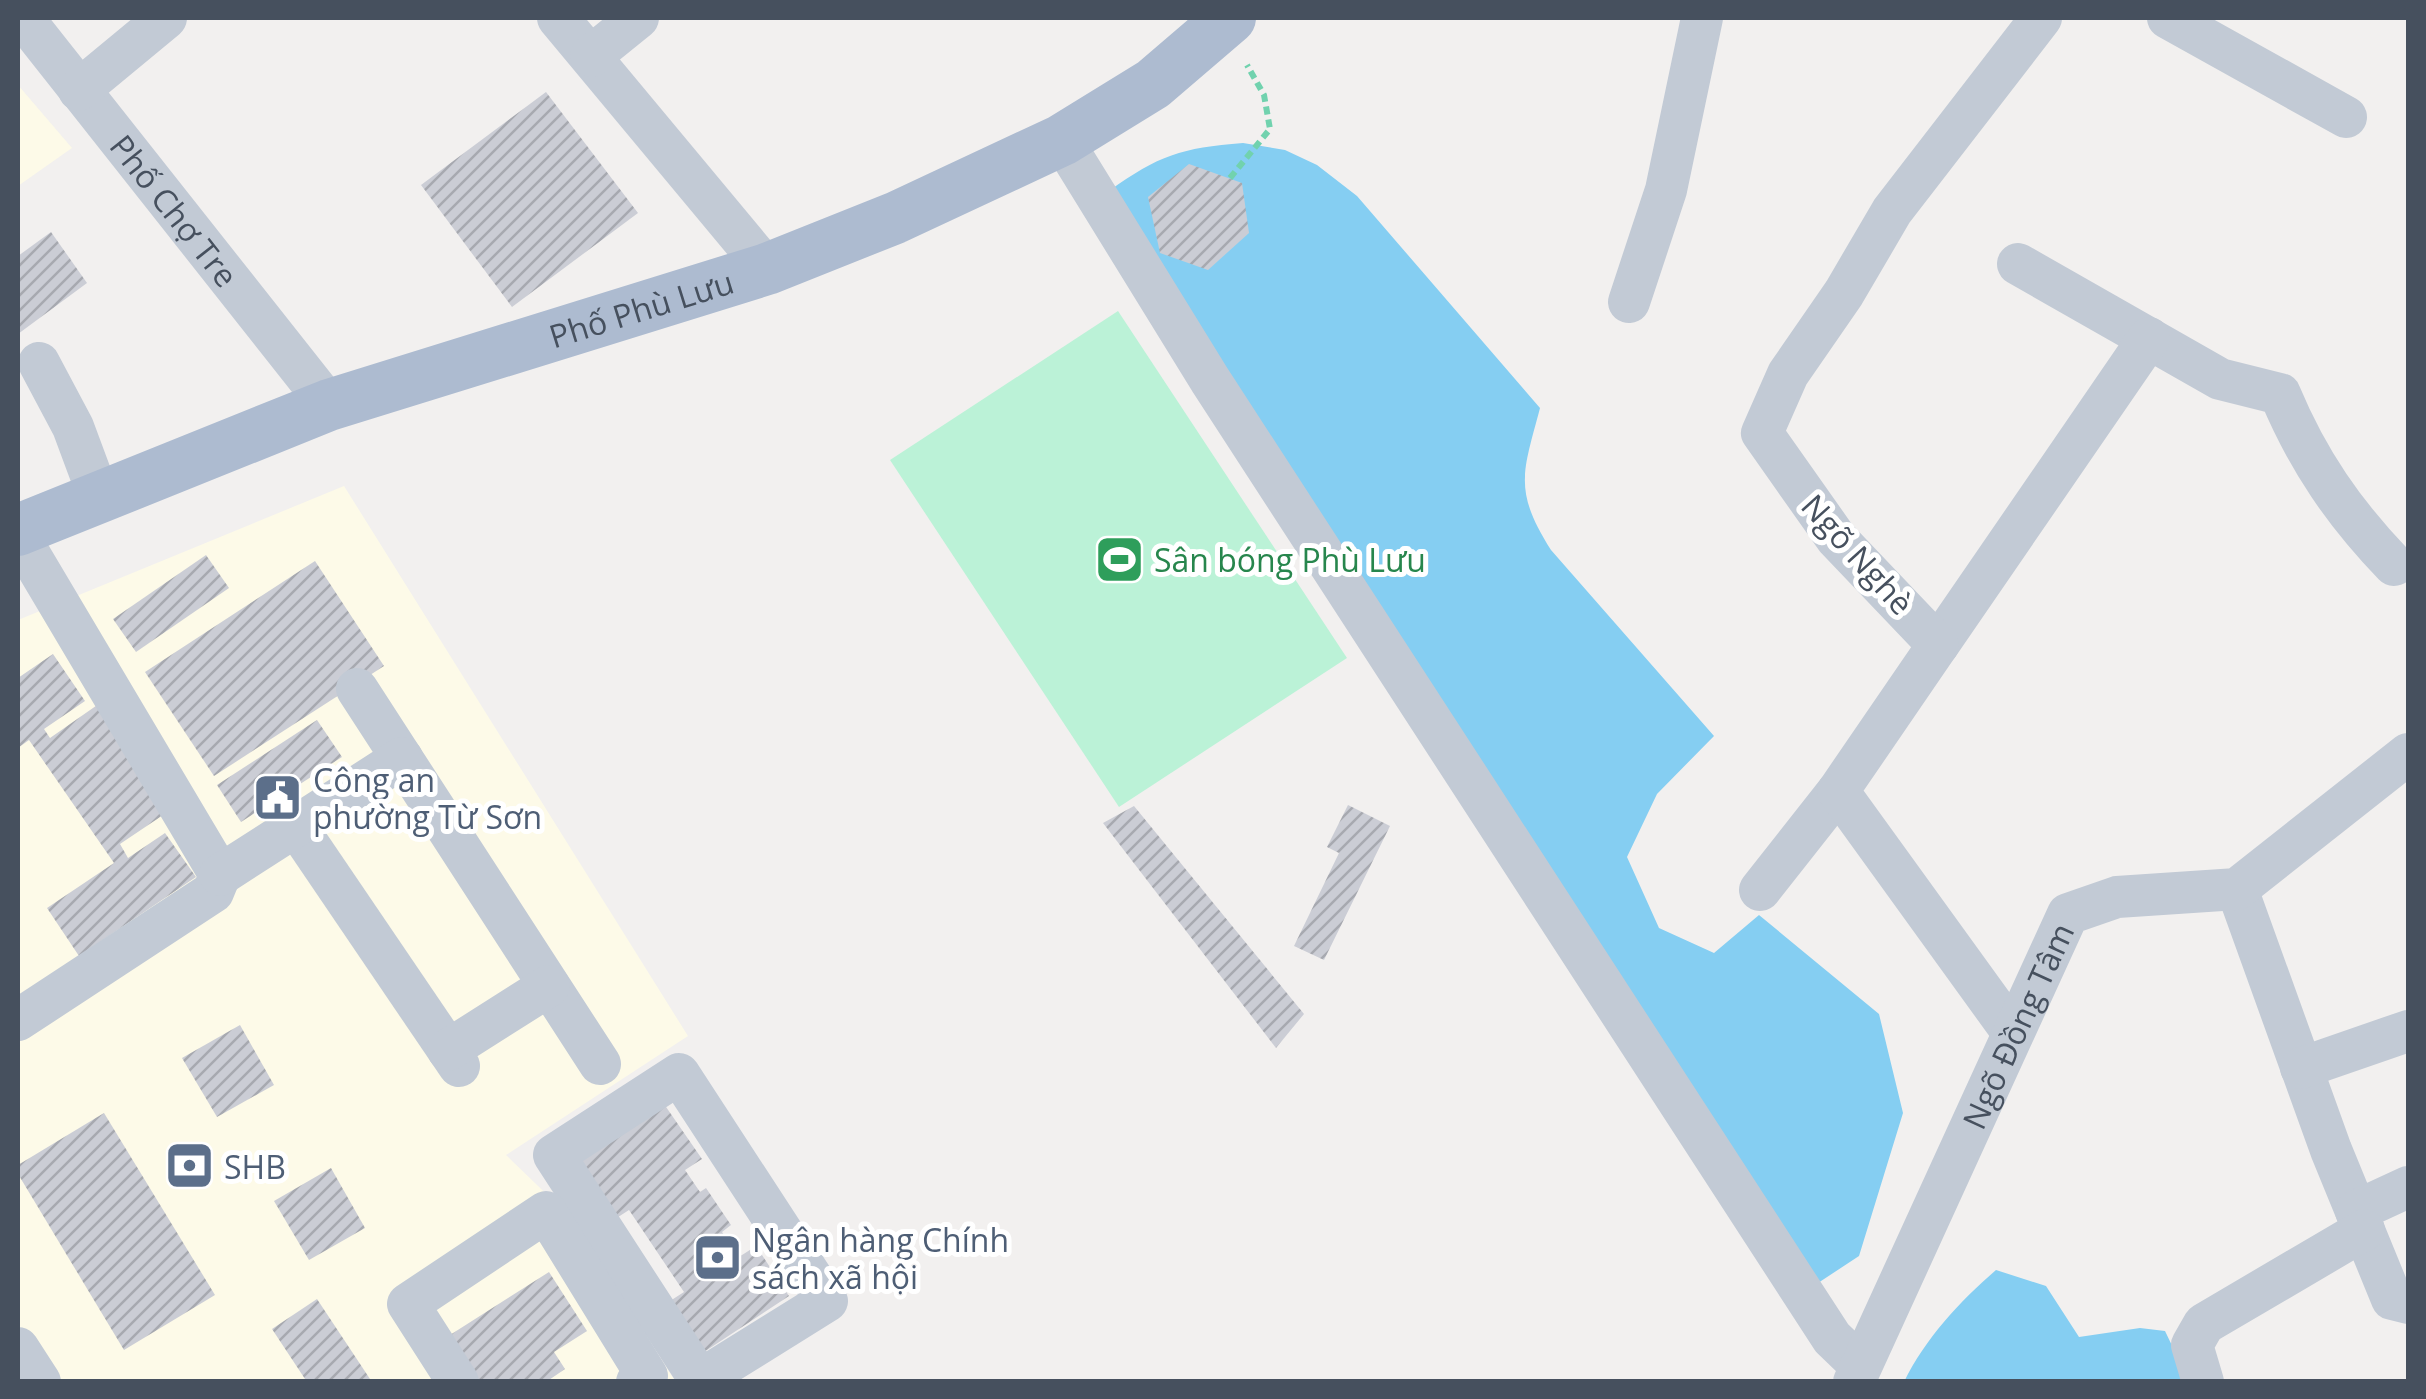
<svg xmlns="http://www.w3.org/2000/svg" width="2426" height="1399" font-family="'Open Sans',sans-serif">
<defs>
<pattern id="building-hatch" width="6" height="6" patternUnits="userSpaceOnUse" patternTransform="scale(2.5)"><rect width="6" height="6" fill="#cbcdd5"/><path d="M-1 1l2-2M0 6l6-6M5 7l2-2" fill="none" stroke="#a7a9b0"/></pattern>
</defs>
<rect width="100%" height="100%" fill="#f2f0ef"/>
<g fill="#fdfae8">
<path d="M18,85L72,148L18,186Z"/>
<path d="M344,486L688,1036L506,1155L565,1212L675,1381L18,1382V620Z"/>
</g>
<path fill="#bbf2d7" d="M1118,311L1347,658L1119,807L890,460Z"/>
<g fill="#85cef2">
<path d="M1243,143L1285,150L1317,165L1357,196L1540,408C1523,473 1513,490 1551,550L1714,736L1657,794L1627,857L1659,928L1714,953L1759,915L1879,1014L1903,1113L1859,1256L1818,1283L1109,191C1159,155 1181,148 1243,143Z"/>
<path d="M1996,1270L2046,1286L2079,1337L2140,1328L2165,1331L2189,1381L1904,1382C1925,1339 1960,1301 1996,1270Z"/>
</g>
<g fill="url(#building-hatch)">
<path d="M546,92L638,213L512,307L421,185Z"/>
<path d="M1189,164L1242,183L1249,233L1208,270L1160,253L1148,197Z"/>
<path d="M51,232L87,283L18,334V256Z"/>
<path d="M206,555L229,588L136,652L113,619Z"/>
<path d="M315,561L384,666L214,776L145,672Z"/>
<path d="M53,654L85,701L44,729L50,738L103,701L175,807L120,844L128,858L165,833L196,877L79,956L47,908L114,863L29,740L18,748V678Z"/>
<path d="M317,720L342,757L241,822L217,785Z"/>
<path d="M1348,805L1390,826L1324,960L1294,946L1339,853L1327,847Z"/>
<path d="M1134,806L1304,1014L1276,1048L1103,823Z"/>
<path d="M240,1025L274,1085L217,1117L182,1058Z"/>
<path d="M664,1104L702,1159L685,1170L700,1192L706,1188L731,1225L722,1232L739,1257L756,1246L789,1296L704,1352L670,1301L684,1292L629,1210L612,1221L574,1164Z"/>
<path d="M104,1113L215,1295L124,1350L18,1174V1165Z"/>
<path d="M331,1168L365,1228L309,1260L274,1201Z"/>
<path d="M549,1272L587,1331L554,1352L565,1369L546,1382H464L439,1342Z"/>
<path d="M317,1299L372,1382H307L272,1329Z"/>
</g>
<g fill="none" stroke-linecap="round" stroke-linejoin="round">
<path stroke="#71d2ae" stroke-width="6" stroke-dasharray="8 5" stroke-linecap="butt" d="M1230,178L1270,129L1264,95L1247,65"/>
<g stroke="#c2cad5" stroke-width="42">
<path id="s1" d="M23,18L329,405"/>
<path d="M558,18L767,269"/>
<path d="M2168,18L2346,117"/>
<path d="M591,56L638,18"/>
<path d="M79,90L166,18"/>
<path d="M1062,140L1210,380L1832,1338L1859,1364"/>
<path d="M2018,264L2220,379L2280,394C2308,461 2344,513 2394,565"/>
<path d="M1629,302L1666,190L1702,18"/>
<path d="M39,363L73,427L99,497"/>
<path d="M18,535L220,875L213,892L18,1020"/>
<path d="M1938,645L2149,338"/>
<path d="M357,689L600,1064"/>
<path d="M296,826L459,1066"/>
<path d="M220,875L402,758"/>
<path d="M2237,889L2331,1150L2392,1299L2408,1303"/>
<path d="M1760,890L1838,791"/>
<path d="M2013,1033L1838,791L1938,645L1836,538L1762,433L1788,374L1844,293L1892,211L2041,18"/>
<path d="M448,1050L549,986"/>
<path d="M2301,1068L2408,1031"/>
<path d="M679,1074L827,1301L700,1380L554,1155Z"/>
<path d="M2356,1211L2408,1187"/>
<path d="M18,1348L40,1382"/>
<path d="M458,1382L408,1304L546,1212L647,1376L637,1382"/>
<path id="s2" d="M1854,1382L2068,914L2117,897L2237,889L2408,754"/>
<path d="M2203,1382L2192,1345L2204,1324L2364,1230"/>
</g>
<path stroke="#adbbd0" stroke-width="52" id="s3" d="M18,530L329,405L767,269L895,218L1062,140L1153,84L1230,18"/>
</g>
<defs>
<symbol id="stadium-square" viewBox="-11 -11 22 22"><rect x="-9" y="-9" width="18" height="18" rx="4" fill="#2e9e5b" stroke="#fff"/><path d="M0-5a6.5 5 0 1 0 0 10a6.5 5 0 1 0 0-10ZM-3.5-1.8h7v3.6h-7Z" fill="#fff"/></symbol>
<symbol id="civic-square" viewBox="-11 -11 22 22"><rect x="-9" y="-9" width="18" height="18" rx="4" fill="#5c6f8a" stroke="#fff"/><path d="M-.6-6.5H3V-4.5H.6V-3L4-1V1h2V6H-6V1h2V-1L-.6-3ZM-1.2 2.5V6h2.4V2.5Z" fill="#fff"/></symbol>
<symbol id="bank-square" viewBox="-11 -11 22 22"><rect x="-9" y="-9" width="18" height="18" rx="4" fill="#5c6f8a" stroke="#fff"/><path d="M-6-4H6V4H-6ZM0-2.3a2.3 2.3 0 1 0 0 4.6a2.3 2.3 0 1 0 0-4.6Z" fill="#fff"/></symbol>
</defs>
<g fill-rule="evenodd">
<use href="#stadium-square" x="1092" y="532" width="55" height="55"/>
<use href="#civic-square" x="250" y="770" width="55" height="55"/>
<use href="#bank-square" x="162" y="1138" width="55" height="55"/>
<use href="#bank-square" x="690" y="1230" width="55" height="55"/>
</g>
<g text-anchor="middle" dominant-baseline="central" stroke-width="10" stroke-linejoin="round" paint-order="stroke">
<g font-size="32" fill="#46505e" stroke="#fff">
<text stroke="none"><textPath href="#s1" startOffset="245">Phố Chợ Tre</textPath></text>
<text stroke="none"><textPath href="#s3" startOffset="662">Phố Phù Lưu</textPath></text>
<text transform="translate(1858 554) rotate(48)">Ngõ Nghè</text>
<text stroke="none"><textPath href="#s2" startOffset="392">Ngõ Đồng Tâm</textPath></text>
</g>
<g font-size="32" fill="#27864d" stroke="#fff" text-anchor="start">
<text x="1154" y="559">Sân bóng Phù Lưu</text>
</g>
<g font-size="32" fill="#4e5e75" stroke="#fff" text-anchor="start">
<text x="313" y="779">Công an<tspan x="313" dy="37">phường Từ Sơn</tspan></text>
<text x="224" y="1166">SHB</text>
<text x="752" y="1239">Ngân hàng Chính<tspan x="752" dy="37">sách xã hội</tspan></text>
</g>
</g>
<rect width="2426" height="1399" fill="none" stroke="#46505e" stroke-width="40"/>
</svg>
